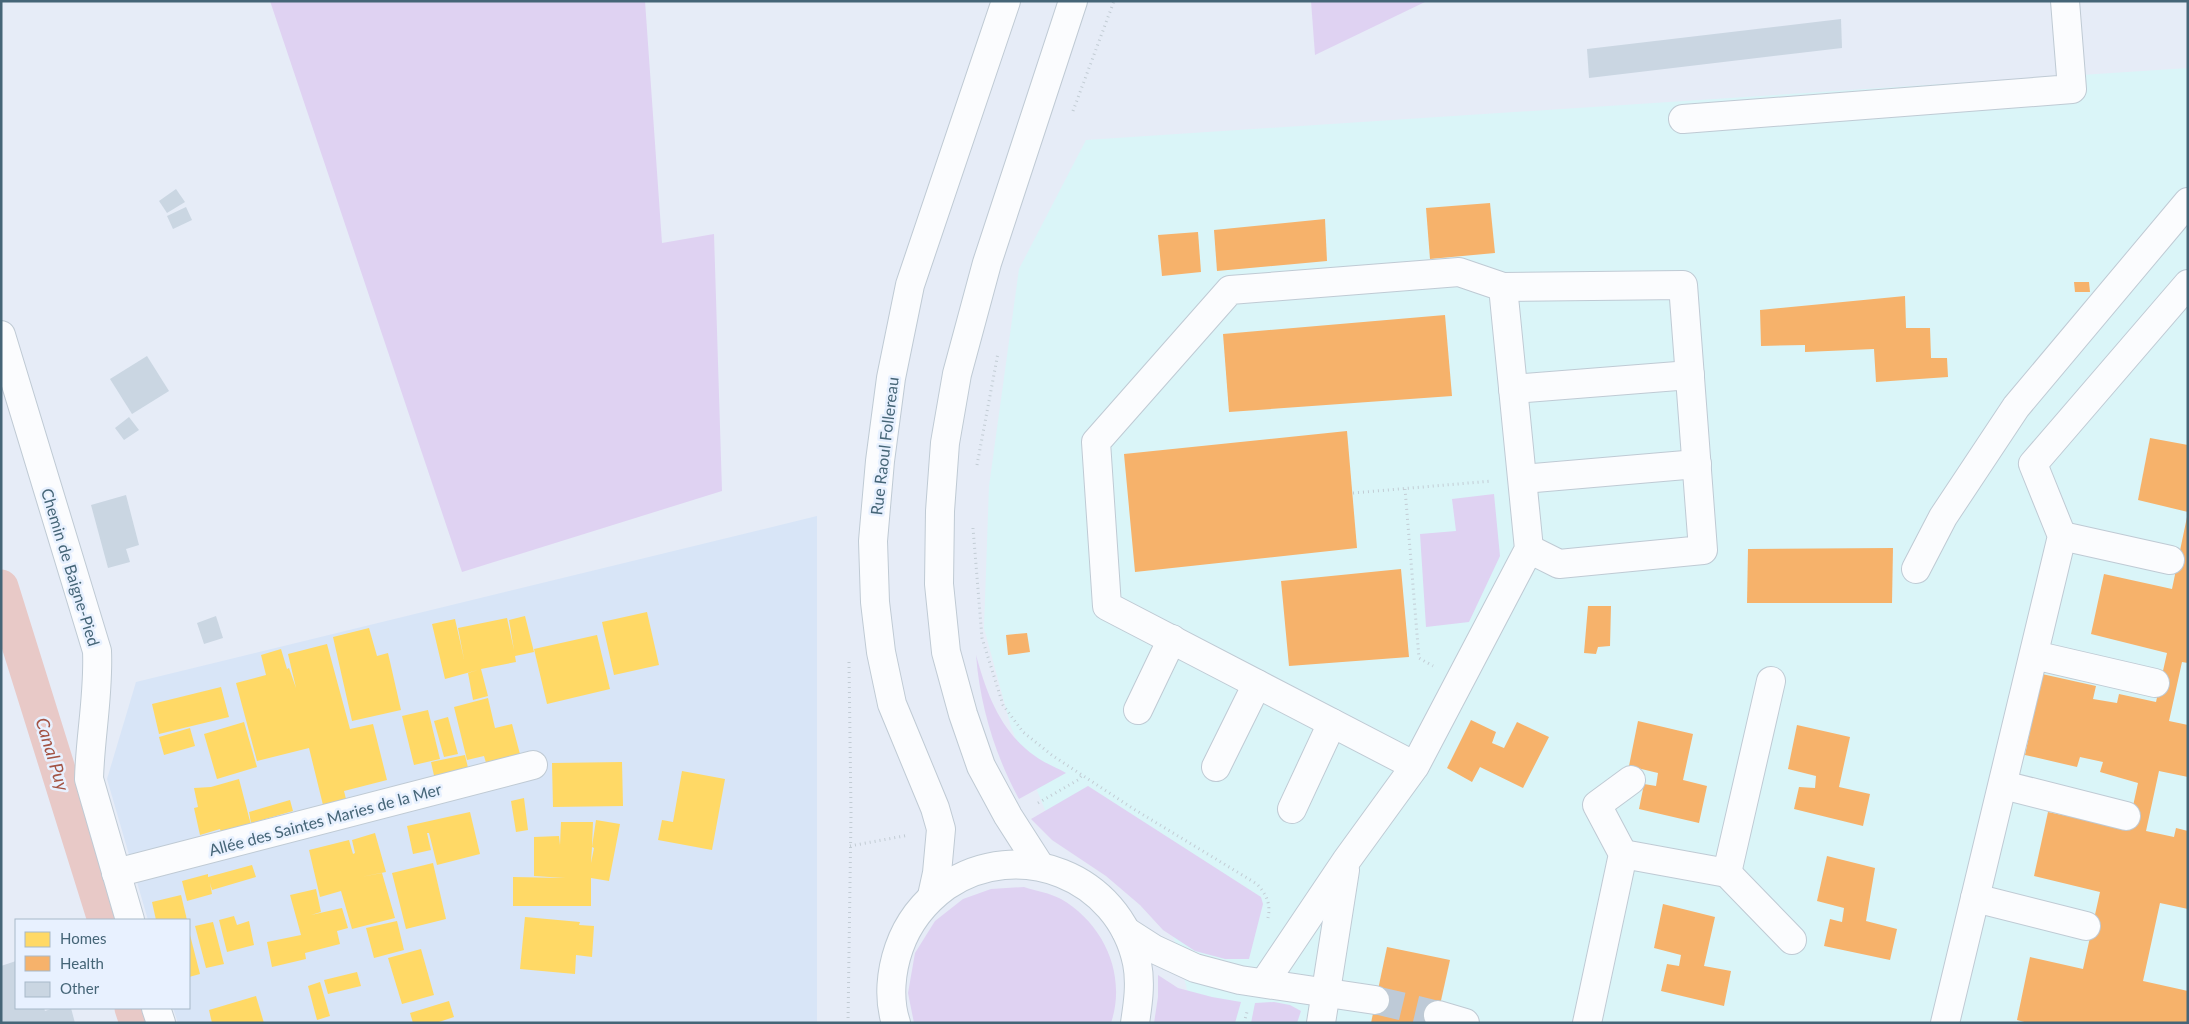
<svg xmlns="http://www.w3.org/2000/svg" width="2189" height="1024" font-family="Lato,sans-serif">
<rect width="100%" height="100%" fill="#e6ecf7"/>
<path fill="#d8e5f7" d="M817,516V1023H178L173,1008H189V920H148L107,779L136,682Z"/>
<path fill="#daf5f8" d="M2188,68V1023H1182L1190,1001L1164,901L1050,822L1011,727L984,628L989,486L1019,269L1086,140Z"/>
<g fill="#dfd2f2">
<path d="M270,1H645L662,243L714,234L722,491L462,572Z"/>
<path d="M1311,1H1427L1315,55Z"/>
<path d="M1494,494L1500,556L1469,622L1426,627L1420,534L1456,531L1452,499Z"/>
<path d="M976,655C987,695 1001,732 1035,756C1044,763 1056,767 1066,773L1019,799C995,755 980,706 976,655Z"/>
<path d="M1088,786L1261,897L1263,904L1249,959H1225L1195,951L1163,930L1140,905L1106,876L1052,840L1031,819Z"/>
<path d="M1024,887C1036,891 1050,893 1061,899C1104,924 1127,975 1111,1023H914L908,993L915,953L935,921L963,899L991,889Z"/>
<path d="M1158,975L1178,988L1212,997L1241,1002L1235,1023H1154L1158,997Z"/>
<path d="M1274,1002L1290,1005L1301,1011L1297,1023H1251L1255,1003Z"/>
</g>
<g fill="#ffd966">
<path d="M647,612L659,665L614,675L602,622Z"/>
<path d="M525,616L534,652L515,656L516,662L481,669L488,696L473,700L468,673L478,670L445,679L432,624L455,619L464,659L458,628L507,618L514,650L509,620Z"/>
<path d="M369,628L377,656L388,653L401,710L352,721L333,637Z"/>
<path d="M597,635L610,689L547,704L534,649Z"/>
<path d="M327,644L350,729L373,724L387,780L344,791L346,799L323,805L309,748L257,761L236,683L266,675L261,655L281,649L287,669L289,668L296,688L288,654Z"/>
<path d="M221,687L229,717L159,734L152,704Z"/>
<path d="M488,698L495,728L512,724L521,758L487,766L484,756L467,760L454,707Z"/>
<path d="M428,710L440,759L414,765L402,716Z"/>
<path d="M448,717L458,754L444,757L434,721Z"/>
<path d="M244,722L257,767L217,779L204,734Z"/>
<path d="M190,728L195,746L164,755L159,737Z"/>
<path d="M465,755L469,772L435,780L431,762Z"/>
<path d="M622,762L623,806L553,807L552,763Z"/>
<path d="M682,771L725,779L712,850L658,840L662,820L673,822Z"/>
<path d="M239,779L251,825L221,832L220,829L200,835L194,808L198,807L194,788L211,787Z"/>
<path d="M524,798L528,830L516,832L511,801Z"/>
<path d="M290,800L293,811L251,823L249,812Z"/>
<path d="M470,812L480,854L437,865L429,833H427L431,850L413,854L407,826Z"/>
<path d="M596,820L620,824L609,881L591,878V906H513V877L565,878L534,876V837L559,836L560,845L561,822H593L592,847L591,863L594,848L592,847Z"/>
<path d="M375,833L386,872L361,877L382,873L395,918L352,929L341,891L320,897L309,850L349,840L353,854L355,853L352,840Z"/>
<path d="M433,863L446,919L406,929L392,873Z"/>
<path d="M252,865L256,877L212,890L210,883L212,894L187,901L182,881L208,874V877Z"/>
<path d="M316,889L321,912L311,915L342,908L348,928L337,931L340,944L305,953L306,959L272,967L267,942L301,935L290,895Z"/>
<path d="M181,895L187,920H156L152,902Z"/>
<path d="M234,916L237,925L249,921L254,945L227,952L219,920Z"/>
<path d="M525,917L580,922L579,925L594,926L592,957L576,955L575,974L520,969Z"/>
<path d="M397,921L404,950L374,958L366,928Z"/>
<path d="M213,922L224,964L206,968L195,926Z"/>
<path d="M189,931L200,974L189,977Z"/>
<path d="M421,949L434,995L402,1004L388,958Z"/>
<path d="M357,972L361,986L328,994L324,980Z"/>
<path d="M320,982L330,1016L317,1020L308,986Z"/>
<path d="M256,996L264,1023H212L209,1010Z"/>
<path d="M449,1001L454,1017L436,1023H413L410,1013Z"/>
</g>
<g fill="#f6b26b">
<path d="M1490,203L1495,253L1430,259L1426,208Z"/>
<path d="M1325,219L1327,261L1217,271L1214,230Z"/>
<path d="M1198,232L1201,272L1162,276L1158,235Z"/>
<path d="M2074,282H2089L2090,292H2075Z"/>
<path d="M1905,296L1906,328H1930L1931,358H1947L1948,377L1876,382L1874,349L1805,352V345L1761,346L1760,310Z"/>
<path d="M1445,315L1452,396L1229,412L1223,334Z"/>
<path d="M1347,431L1357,548L1135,572L1124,454Z"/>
<path d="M2150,438L2188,445V512L2138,500Z"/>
<path d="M2187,517L2188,663L2182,662L2169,721L2188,725V777L2159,771L2146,831L2174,837L2176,828L2188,831V909L2160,903L2143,981L2188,991V1023H2028L2017,1020L2030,957L2083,969L2100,892L2034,876L2048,812L2128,829L2138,783L2100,772L2103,762L2080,757L2077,767L2025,755L2042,674L2096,686L2093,699L2117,703L2119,694L2156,702L2167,653L2091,634L2104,574L2172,589Z"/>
<path d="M1893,548L1892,603H1747L1748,549Z"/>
<path d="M1401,569L1409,657L1289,666L1281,581Z"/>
<path d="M1588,606H1611L1610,646L1598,647L1596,654L1584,653Z"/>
<path d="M1027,633L1030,652L1008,655L1006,635Z"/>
<path d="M1471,720L1496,732L1492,743L1504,748L1517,722L1549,737L1523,788L1480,767L1472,782L1447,768Z"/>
<path d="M1638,721L1693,734L1683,780L1707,786L1699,823L1639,809L1644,784L1656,786L1658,773L1629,766Z"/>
<path d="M1797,725L1850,737L1839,787L1870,794L1863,826L1794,809L1799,787L1815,788L1816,776L1788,769Z"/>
<path d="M1827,856L1875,868L1866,921L1897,929L1890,960L1824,946L1830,919L1842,922L1844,908L1817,901Z"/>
<path d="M1663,904L1715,917L1704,966L1731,971L1724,1006L1661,991L1667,964L1679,966L1681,955L1654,948Z"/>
<path d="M1387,947L1450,960L1436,1023H1371Z"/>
</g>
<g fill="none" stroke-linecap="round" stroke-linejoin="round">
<g stroke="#e8c9c7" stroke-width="35">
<path d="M1,587L105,920"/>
<path d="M132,1008L137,1023"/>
</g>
</g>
<g fill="#cad6e2">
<path d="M1841,19L1842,48L1589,78L1587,49Z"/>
<path d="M176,189L185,202L167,213L159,201Z"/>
<path d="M186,207L192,220L173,229L167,216Z"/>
<path d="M147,356L169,391L132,414L110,379Z"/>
<path d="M129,417L139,430L124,440L115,428Z"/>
<path d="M126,495L139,545L126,549L130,562L108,568L91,505Z"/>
<path d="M216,616L223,638L204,644L197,623Z"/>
<path d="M16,961V1008H44L45,1011L54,1008H71L75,1023H1V966Z"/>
</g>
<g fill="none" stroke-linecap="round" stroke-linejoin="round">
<path stroke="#becad7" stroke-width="28" stroke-dasharray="28 14" stroke-linecap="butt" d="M1375,1000L1438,1015"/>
<defs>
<g id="minor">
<path d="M1683,119L2072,89L2065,1"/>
<path d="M1503,287L1683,285L1703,550L1559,564L1529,549"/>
<path d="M1,335L97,651C99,694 90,737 89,779L130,920"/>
<path d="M1513,389L1690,375"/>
<path d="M1523,479L1697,464"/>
<path d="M2062,536L2170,560"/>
<path d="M1916,569L1943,517L2016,407L2188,202"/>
<path d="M2034,655L2155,683"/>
<path d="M1138,710L1172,639"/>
<path d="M1216,767L1257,684"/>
<path d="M2003,785L2126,816"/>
<path d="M1292,809L1332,723"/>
<path d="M1623,854L1727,873L1771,681"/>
<path d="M1040,866L1008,816L981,766L963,714L946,652L939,584L940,511L945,443L957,374L987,263L1073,1"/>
<path d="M116,873L533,765"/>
<path d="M1727,873L1792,940"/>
<path d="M932,896L937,873L941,829L935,808L892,704L881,652L875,602L873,541L880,461L891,378L910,285L1006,1"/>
<path d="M1975,898L2086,926"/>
<path d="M1126,931L1154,949L1195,968L1240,980L1375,1000"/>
<path d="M1264,983L1346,861L1415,766L1529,549L1503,287L1459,272L1230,290L1096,442L1107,606L1415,766"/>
<path d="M156,1008L161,1023"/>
<path d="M1438,1015L1465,1023"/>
<path d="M896,1023C888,999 891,971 899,948C908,922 924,902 946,886C1018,837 1119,876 1137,963C1141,983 1138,1003 1135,1023"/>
<path d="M1321,1023L1345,870"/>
<path d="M1587,1023L1623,854L1597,805L1631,780"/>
<path d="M1945,1023L2062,536L2033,464L2188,284"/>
</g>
</defs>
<use href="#minor" stroke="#bfcad4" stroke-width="30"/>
<g stroke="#c2ccd4" stroke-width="3" stroke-dasharray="1 4" stroke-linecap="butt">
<path d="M1073,111L1114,1"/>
<path d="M977,465L998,353"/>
<path d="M1405,489L1419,658L1433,666"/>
<path d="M1353,493L1492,481"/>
<path d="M973,528L982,638L1003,705L1023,732L1053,756L1132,808L1257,884C1266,894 1271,903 1268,918"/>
<path d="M1038,803L1078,780L1083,774"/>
<path d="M850,846L909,835"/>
<path d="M848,1023L851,813L849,662"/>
<path d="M1244,1023L1247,1012"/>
</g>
<use href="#minor" stroke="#fbfcfe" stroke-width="28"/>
</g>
<g text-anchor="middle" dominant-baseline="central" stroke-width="5" stroke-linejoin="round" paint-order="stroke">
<g font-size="16" fill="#456577" stroke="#e8f1ff">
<text transform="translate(884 446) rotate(-83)">Rue Raoul Follereau</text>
<text transform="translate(71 567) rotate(73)">Chemin de Baigne-Pied</text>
<text transform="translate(325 819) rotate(-15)">Allée des Saintes Maries de la Mer</text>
</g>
<g font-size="18" font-style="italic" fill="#a35344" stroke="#e8f1ff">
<text transform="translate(53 754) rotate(73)">Canal Puy</text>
</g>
</g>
<rect width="2189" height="1024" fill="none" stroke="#456577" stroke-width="5"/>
<rect x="15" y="919" width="175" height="90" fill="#e8f1ff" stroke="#a7b9c9"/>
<rect x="25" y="932" width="25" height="15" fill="#ffd966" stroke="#a7b9c9"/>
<text x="60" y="944" font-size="15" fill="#456577">Homes</text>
<rect x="25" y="956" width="25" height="15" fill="#f6b26b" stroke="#a7b9c9"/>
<text x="60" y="969" font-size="15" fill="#456577">Health</text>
<rect x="25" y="982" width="25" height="15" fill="#cad6e2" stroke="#a7b9c9"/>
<text x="60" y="994" font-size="15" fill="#456577">Other</text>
</svg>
